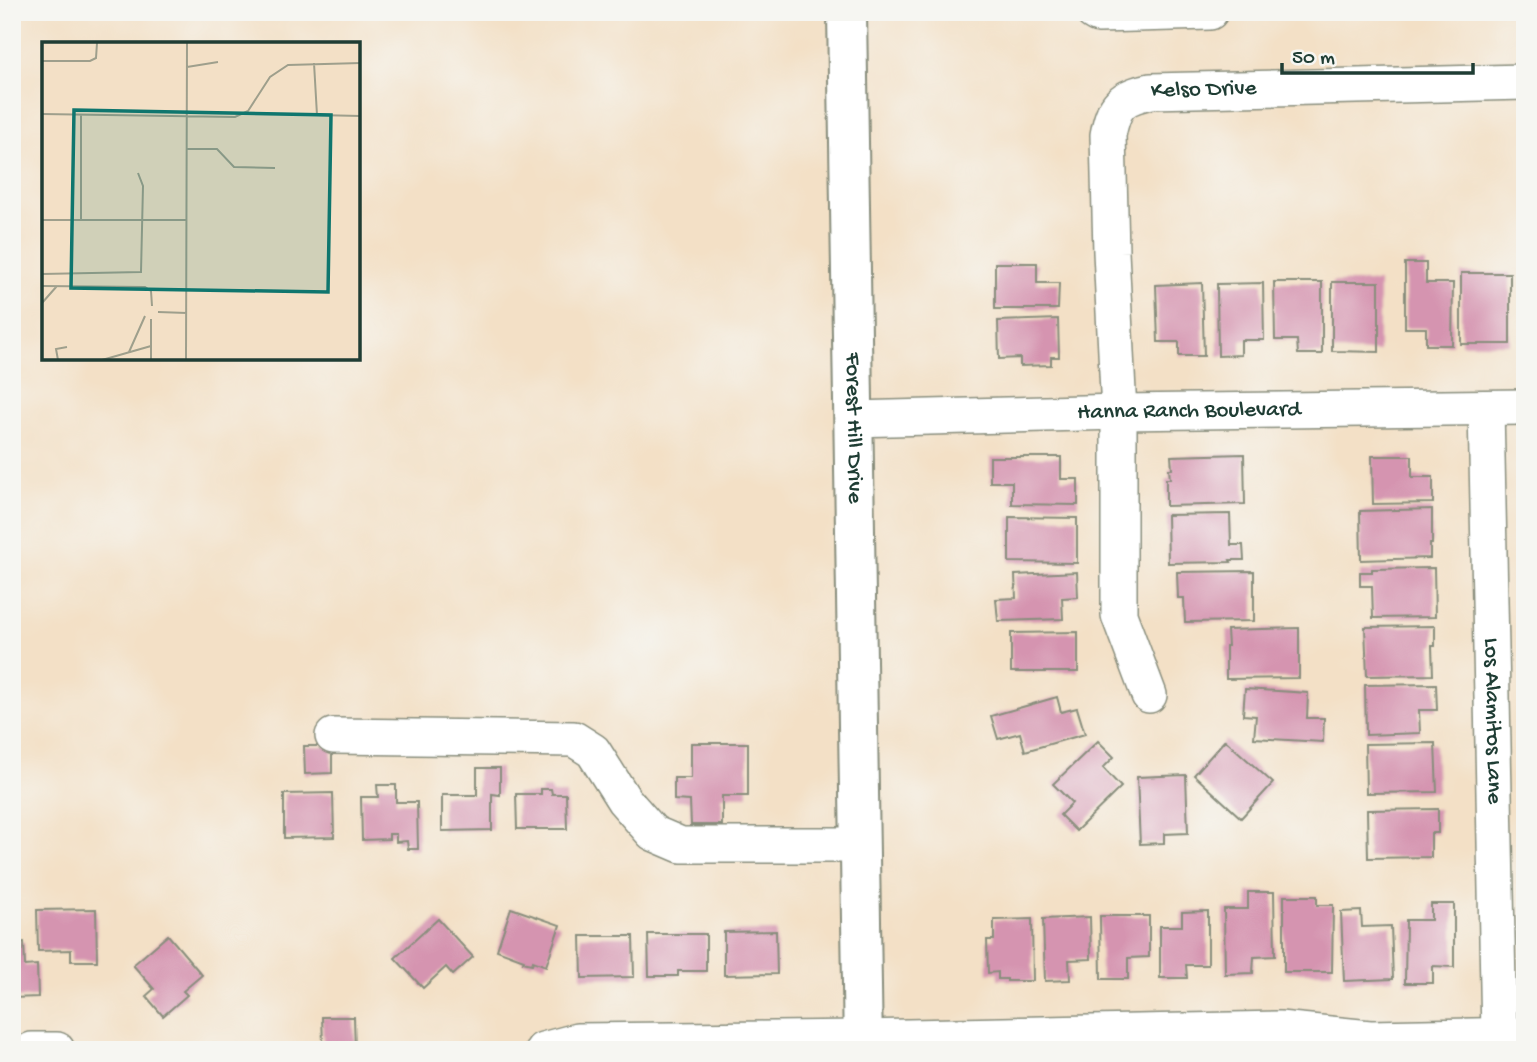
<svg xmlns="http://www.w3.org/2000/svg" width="1537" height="1062" font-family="'Gochi Hand',sans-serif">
<rect width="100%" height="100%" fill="#f6f6f2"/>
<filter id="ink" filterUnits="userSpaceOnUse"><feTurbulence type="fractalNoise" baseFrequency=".0143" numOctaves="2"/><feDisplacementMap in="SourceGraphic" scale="14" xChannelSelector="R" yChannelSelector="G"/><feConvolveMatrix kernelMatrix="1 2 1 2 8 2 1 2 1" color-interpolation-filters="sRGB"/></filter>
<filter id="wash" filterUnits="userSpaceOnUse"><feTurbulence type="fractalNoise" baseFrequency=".00686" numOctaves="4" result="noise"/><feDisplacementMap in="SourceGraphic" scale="28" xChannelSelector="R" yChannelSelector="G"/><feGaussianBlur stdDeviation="1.57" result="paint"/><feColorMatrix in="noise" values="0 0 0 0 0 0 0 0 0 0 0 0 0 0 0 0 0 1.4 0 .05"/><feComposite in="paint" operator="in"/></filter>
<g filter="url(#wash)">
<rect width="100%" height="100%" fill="#f3e0c6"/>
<g id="blocks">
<g fill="#d594b0">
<path d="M995,263H1037V283H1059L1058,309H995Z"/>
<path d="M1405,263H1426V283H1453L1452,345H1426V328H1405Z"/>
<rect x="1461" y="273" width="49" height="71"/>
<path d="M1274,282H1322V354H1298L1297,340H1275Z"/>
<path d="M1332,282H1379V352L1332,351Z"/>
<path d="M1202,283L1204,356H1179V342H1158L1156,285Z"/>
<path d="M1263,283L1264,340H1241V355L1218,356L1217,284Z"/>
<path d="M1058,319L1059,357H1051V365L1020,366V358L999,359L998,321Z"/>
<path d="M1244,454L1245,504L1166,506V479H1170L1169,469H1172L1171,456Z"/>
<path d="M1372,456H1412V477H1433V503L1373,504Z"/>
<path d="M990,457H1061V479H1078V505L1012,504V482H990Z"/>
<path d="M1432,509V544H1430V558L1361,560L1360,511Z"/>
<path d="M1230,514L1231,545H1243L1244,560H1230L1231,562L1168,563L1167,515Z"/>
<path d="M1009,517L1077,518V563L1009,562Z"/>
<path d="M1434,568L1435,617L1373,618L1372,586H1360V572H1372V569Z"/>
<path d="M1254,571V621L1185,622L1184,598H1178L1177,572Z"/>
<path d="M1077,572L1078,597L1062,598L1063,619L998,621L996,599L1016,598L1015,575Z"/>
<path d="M1435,626V646H1432L1433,675L1367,676L1365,627Z"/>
<path d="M1299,628V678L1226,679V646H1228L1227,630Z"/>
<path d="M1078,632V672H1011V633Z"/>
<path d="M1436,684L1437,710H1419L1420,733L1366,735L1365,685Z"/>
<path d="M1245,689L1308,693L1307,718H1324L1323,742L1254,738L1256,716L1243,715Z"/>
<path d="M1057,697L1061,712L1077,708L1085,734L1025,751L1020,733L998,739L991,716Z"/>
<path d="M1225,740L1273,783L1241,818L1194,775Z"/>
<path d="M1098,741L1114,757L1103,768L1121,787L1076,831L1060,815L1072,803L1053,784Z"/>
<path d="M691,743H748V796H722V825H691L690,801L674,800V778H691Z"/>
<path d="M1435,743L1437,792L1366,793L1365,744Z"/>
<path d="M304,746H332V773L305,774Z"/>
<path d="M477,768H500V795L492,794V830L442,831V795H477Z"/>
<path d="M1186,775L1188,833L1164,834V843L1140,844L1137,777Z"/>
<path d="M377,785H396V802H417L418,849H408L407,841L396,842V834H389V839L362,840L361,797H378Z"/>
<path d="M541,789H551L552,794H566L567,829H517L516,794H541Z"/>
<path d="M333,793L334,837L284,838V794Z"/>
<path d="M1438,809V833H1431V857L1368,858L1367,810Z"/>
<path d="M1248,892H1274L1275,956L1254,957L1253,973L1225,974L1224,909H1248Z"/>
<path d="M1284,896H1317V905H1333L1332,972H1284Z"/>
<path d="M1431,904H1454V967L1433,966V983H1405L1406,920H1431Z"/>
<path d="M511,908L560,925L546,966L533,961L532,964L523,962L524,960L497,950Z"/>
<path d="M96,909L97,961H71V950L38,951L37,910Z"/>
<path d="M1208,911V965H1186L1187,978H1160V926H1182V912Z"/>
<path d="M1361,911L1362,927L1391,926L1393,979L1344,981L1341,912Z"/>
<path d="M1100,916H1149V957L1128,958V979H1101Z"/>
<path d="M1090,917L1091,959L1069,960L1070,980L1045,981L1043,919Z"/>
<path d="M438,919L473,957L453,975L446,967L423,988L395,958Z"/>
<path d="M1032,919L1033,981H1007V979H998V972L988,973L987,940H994V920Z"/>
<path d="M12,930H15V943L24,942L25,966L37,965L38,997L12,998Z"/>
<path d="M776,931L777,974L724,975V932Z"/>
<path d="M648,934H706V971H678V976H649Z"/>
<path d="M168,935L202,975L183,991L187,995L163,1016L146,996L154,989L133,965Z"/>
<path d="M581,936H633L634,977L582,978Z"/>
<path d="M322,1017H354L355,1050H309V1043H323Z"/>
<path d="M184,1043L225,1046V1050H184Z"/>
</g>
</g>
</g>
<g filter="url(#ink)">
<use href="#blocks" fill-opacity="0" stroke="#898e7d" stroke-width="2"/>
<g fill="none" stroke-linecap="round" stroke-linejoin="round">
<defs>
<g id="minor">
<path d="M1093,12L1098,15L1210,12"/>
<path id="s1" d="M1486,408L1499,1035"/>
<path id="s2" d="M853,419L1119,412L1525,407"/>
<path id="s3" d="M1149,695L1119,615V412L1111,252L1108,135C1114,104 1121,97 1151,91L1525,82"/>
<path d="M333,736L574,739L593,751L624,800L653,833L681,845H859"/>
<path d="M32,1050H57"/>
<path d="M543,1050L577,1041L862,1038L1279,1029L1370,1038L1525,1035"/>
</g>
<g id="major">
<path id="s4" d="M847,12L863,1050"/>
</g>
</defs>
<use href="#minor" stroke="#898e7d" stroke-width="38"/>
<use href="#major" stroke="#898e7d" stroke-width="42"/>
<use href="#minor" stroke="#fff" stroke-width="35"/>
<use href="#major" stroke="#fff" stroke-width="38"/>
</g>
</g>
<g text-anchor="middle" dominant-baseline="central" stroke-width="5" stroke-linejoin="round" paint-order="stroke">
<g font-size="23" fill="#1f3d34" stroke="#f6f6f2">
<text stroke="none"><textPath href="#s3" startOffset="686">Kelso Drive</textPath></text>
<text stroke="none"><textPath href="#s2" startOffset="336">Hanna Ranch Boulevard</textPath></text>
<text stroke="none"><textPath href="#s4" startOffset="416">Forest Hill Drive</textPath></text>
<text stroke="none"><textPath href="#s1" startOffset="313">Los Alamitos Lane</textPath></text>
</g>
</g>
<g transform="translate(42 42)">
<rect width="318" height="318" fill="#f3e0c6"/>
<path fill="none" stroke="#9e9f8c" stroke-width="2" d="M0,19H48L54,16L55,1M272,21L275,73L319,74M145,25L176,20M0,72L193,75L206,69L228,35L246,23L319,21M39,73V178M145,107H175L192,125L233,126M0,178H145M0,232L99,230L101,144L96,131M0,244L103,245L109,249L110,264M0,261L15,244M116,270L145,271M87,310L103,274M16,318L14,307L25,305M60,318L109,304M109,318V277M144,318L145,1"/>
<path fill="#0f766e" fill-opacity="0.15" stroke="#0f766e" stroke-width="3.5" d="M32,68L289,73L286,250L29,246Z"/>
<rect width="318" height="318" fill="none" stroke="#1f3d34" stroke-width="3.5"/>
</g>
<rect width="1537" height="1062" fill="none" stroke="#f6f6f2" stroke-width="42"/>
<path d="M1282 63v10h191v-10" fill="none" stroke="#1f3d34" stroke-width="3.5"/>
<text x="1292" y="63" font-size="21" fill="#1f3d34" stroke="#f6f6f2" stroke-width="5" paint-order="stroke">50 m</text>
</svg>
